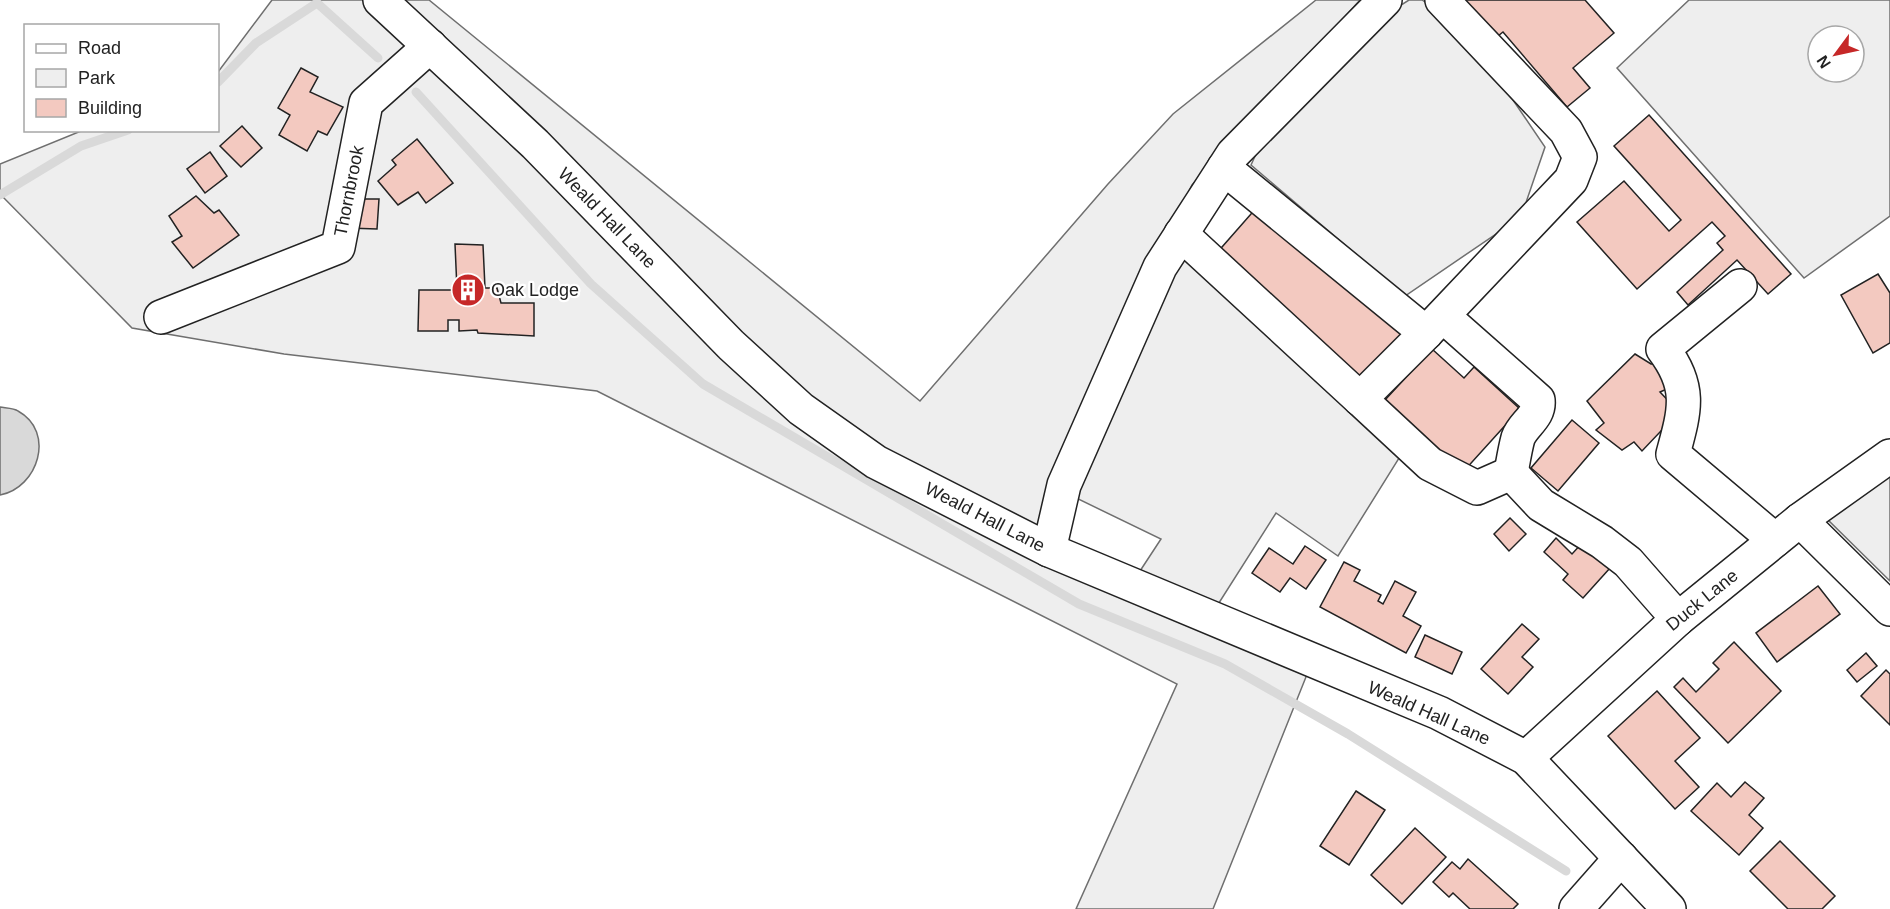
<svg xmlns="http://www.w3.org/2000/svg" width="1890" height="909" font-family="Arial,sans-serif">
<rect width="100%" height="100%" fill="#fff"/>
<g fill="#eee" stroke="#6f6f6f" stroke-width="1.5" fill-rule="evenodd">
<path d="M272,0H429L920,401L1108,184L1173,114L1316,0H1360L1192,185L1094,385L1039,543L1312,662L1213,909H1076L1177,684L597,391L284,354L132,328L0,194V164L81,131L218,130V72Z"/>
<path d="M1409,0H1422L1464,28L1545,147L1521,217L1405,296L1251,165L1272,119L1393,10Z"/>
<path d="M1689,0H1890V216L1804,278L1617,68ZM1818,36H1854V72H1818Z"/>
<path d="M1181,253L1401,455L1338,556L1276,513L1217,606L1140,571L1161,539L1072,496Z"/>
<path d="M1890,466V581L1822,514Z"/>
</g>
<path fill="#d9d9d9" stroke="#6f6f6f" stroke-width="1.5" d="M0,407C5,408 14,408 18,411C56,432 38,488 0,495Z"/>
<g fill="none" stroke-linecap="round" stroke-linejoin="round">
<g stroke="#d9d9d9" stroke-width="9">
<path d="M218,82L256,43L317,3L378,58"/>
<path d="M416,92L591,284L703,384L1079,604L1225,664L1348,734L1566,871"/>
<path d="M0,195L81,146L128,130"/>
</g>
</g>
<g fill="#f3c9c0" stroke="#222" stroke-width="1.5">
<path d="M1459,0H1585L1614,33L1573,68L1590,88L1567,107L1503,32L1493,40Z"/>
<path d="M301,68L318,77L310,92L343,107L327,135L318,131L307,151L279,135L290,115L278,108Z"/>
<path d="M1649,115L1791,274L1768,294L1737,260L1688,305L1677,292L1723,250L1717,243L1725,236L1712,222L1637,289L1577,222L1624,181L1669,231L1681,220L1614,146Z"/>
<path d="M242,126L262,148L241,167L220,146Z"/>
<path d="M417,139L453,183L426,203L418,192L398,205L378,181L396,165L392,160Z"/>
<path d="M210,152L227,176L205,193L187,169Z"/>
<path d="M196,196L214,213L219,210L239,235L193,268L172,242L182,236L169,216Z"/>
<path d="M350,199H379L377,229L348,228Z"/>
<path d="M1258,206L1405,336L1362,385L1215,255Z"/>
<path d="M455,244L483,245L485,288H497L501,303H534V336L478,333L477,330L459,331V320H448V331H418L419,290H457Z"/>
<path d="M1878,274L1890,293V343L1873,353L1841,295Z"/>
<path d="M1432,349L1464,378L1474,367L1520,409L1463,472L1385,400Z"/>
<path d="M1635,354L1651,364H1660L1669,388L1660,392L1679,412L1642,451L1634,442L1622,450L1596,430L1604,423L1587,401Z"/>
<path d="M1572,420L1599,443L1558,491L1531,468Z"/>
<path d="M1510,518L1526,534L1509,551L1494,534Z"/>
<path d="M1556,538L1572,554L1583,542L1610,568L1583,598L1563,580L1568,574L1544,552Z"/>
<path d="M1305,546L1326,560L1306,589L1290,578L1280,592L1252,573L1269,548L1293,564Z"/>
<path d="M1344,562L1360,570L1354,581L1381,595L1378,601L1383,604L1395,581L1416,592L1403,616L1421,626L1406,653L1320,607Z"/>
<path d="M1818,586L1840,614L1777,662L1756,633Z"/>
<path d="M1522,624L1539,639L1522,657L1533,667L1508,694L1481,669Z"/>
<path d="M1425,635L1462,652L1452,674L1415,657Z"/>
<path d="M1734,642L1781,691L1728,743L1674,687L1683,678L1696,692L1719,669L1713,663Z"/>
<path d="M1866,653L1877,666L1857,682L1847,670Z"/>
<path d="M1886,670L1890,674V725L1861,696Z"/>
<path d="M1657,691L1700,738L1675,761L1699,787L1675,809L1608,736Z"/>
<path d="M1745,782L1764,798L1749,815L1763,828L1739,855L1691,811L1717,783L1731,797Z"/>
<path d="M1356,791L1385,810L1349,865L1320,846Z"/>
<path d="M1415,828L1446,857L1402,904L1371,875Z"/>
<path d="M1780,841L1835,896L1822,909H1788L1750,871Z"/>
<path d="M1468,859L1518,904L1513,909H1470L1453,893L1449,897L1433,882L1452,862L1460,869Z"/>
</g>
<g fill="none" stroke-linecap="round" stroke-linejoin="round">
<defs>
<g id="minor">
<path d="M380,0L535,144L731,345L801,409L876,462L1049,550L1439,713L1526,758L1669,909"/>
<path d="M1224,168L1426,333L1360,399L1430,464L1477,488L1511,473"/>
<path d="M1181,234L1360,399"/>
<path d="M1740,286L1663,349C1692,387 1685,410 1673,454L1775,540"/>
<path d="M1443,316L1538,400C1540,417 1523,424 1518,438C1515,449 1513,462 1511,473"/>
<path d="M161,317L338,247L366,103L430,46"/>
<path d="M1426,333L1571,180L1580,157L1566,131L1442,0"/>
<path d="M1511,473L1541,505L1602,542L1628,562L1678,619"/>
<path d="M1800,520L1890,609"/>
<path d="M1049,550L1064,485L1160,267L1233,154L1385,0"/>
<path d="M1526,758L1678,619L1800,520L1890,456"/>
<path d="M1576,909L1621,858"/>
</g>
</defs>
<use href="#minor" stroke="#222" stroke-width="36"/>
<use href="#minor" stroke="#fff" stroke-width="33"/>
</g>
<defs>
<symbol id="building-disc" viewBox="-11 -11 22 22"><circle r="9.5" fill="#c62828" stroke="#fff"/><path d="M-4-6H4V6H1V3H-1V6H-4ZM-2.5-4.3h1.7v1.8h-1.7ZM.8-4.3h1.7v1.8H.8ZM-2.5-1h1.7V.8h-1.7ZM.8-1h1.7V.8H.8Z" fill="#fff"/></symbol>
</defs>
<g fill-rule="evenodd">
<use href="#building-disc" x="449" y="271" width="38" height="38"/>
</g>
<g text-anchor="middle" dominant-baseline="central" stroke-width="4.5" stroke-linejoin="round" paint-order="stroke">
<g font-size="18" fill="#222" stroke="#fff">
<text transform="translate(349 191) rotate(-79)">Thornbrook</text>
<text transform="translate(607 218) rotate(46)">Weald Hall Lane</text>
<text transform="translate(985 517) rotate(27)">Weald Hall Lane</text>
<text transform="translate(1702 600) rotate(-39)">Duck Lane</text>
<text transform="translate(1429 713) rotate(24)">Weald Hall Lane</text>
</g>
<g font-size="18" fill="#222" stroke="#fff" text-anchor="start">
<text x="491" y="290">Oak Lodge</text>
</g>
</g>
<rect x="24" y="24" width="195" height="108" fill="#ffffff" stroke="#a7a7a7" stroke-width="1.5"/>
<rect x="36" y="44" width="30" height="9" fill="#ffffff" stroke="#a7a7a7" stroke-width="1.5"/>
<text x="78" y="54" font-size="18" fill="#222222">Road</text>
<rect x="36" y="69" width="30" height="18" fill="#eeeeee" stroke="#a7a7a7" stroke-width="1.5"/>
<text x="78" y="84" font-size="18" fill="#222222">Park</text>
<rect x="36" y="99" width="30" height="18" fill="#f3c9c0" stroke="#a7a7a7" stroke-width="1.5"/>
<text x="78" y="114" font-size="18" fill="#222222">Building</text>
<g transform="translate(1836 54) rotate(237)"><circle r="28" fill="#ffffff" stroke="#a7a7a7" stroke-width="1.5"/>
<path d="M0-4.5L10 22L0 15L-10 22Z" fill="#c62828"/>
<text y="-9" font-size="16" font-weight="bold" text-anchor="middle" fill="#222222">N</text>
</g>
</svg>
